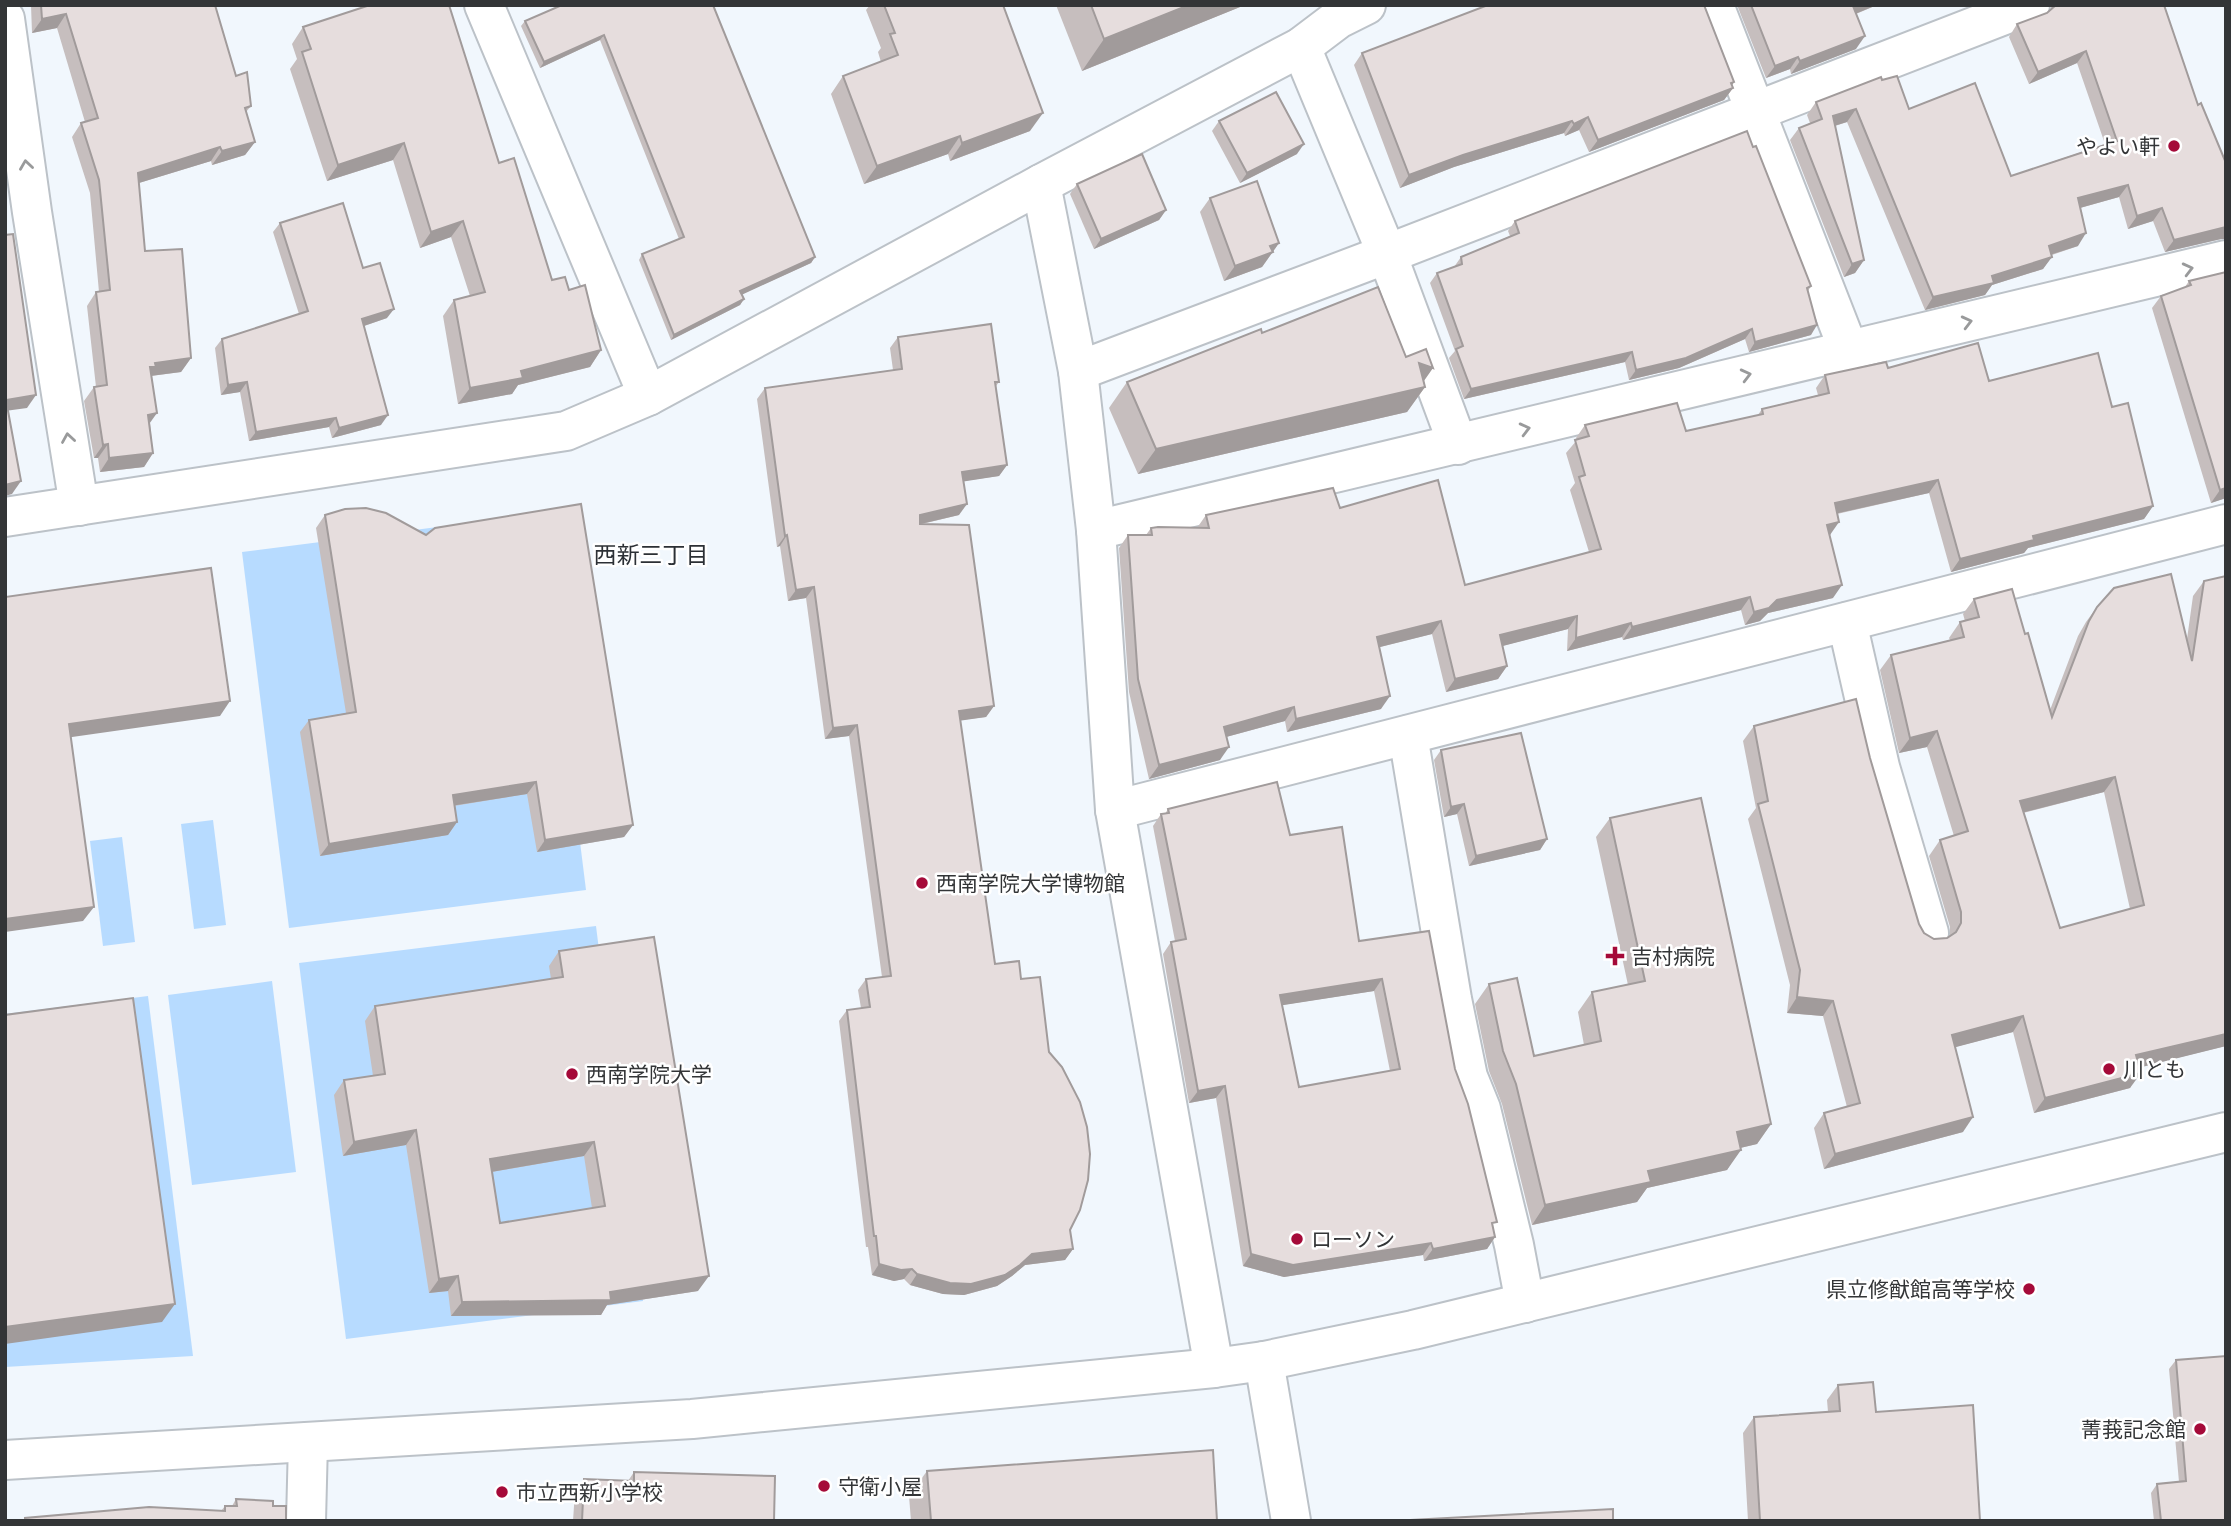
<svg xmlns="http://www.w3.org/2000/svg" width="2231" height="1526" font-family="'Noto Sans','Noto Sans JP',sans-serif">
<rect width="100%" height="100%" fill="#f1f7fd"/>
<g fill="#b7dbff">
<path d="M539,514L586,890L289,928L242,552Z"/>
<path d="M213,820L226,925L194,929L181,824Z"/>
<path d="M122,837L135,942L103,946L90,841Z"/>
<path d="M596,926L643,1301L346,1339L299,963Z"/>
<path d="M272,981L296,1172L192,1185L168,995Z"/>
<path d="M148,996L193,1356L5,1367V1014Z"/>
</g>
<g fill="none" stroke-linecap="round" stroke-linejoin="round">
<defs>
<g id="street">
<path d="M484,5L648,396"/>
<path d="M1714,5L1849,351"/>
<path d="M5,19L32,212L79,506"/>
<path d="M1301,47L1387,254L1458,445"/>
<path d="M1041,184L1078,371L1096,530L1115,810L1214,1368"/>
<path d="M1078,371L1387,254L2030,5"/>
<path d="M5,517L566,431L648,396L1041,184L1301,47L1338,19L1366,5"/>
<path d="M1096,530L2226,260"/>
<path d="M1847,622L1880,767L1929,933"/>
<path d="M1408,735L1452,999L1468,1077L1481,1109L1514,1245L1525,1303"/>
<path d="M1115,810L2226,524"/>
<path d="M1264,1361L1291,1521"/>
<path d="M306,1521L308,1442"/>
</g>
<path id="secondary" d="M5,1460L692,1419L1214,1368L1264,1361L1413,1330L2226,1132"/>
</defs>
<use href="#street" stroke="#bcc2c8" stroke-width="42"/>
<use href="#secondary" stroke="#bcc2c8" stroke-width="42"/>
<use href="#street" stroke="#fff" stroke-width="38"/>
<use href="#secondary" stroke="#fff" stroke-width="38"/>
</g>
<g fill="#c6bebe" fill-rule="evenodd">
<path d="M31,5H215L236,76L251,106L246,112L255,142L245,155L212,165L211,161L139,183L145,251L191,358L181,372L151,376L150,423L153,453L144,467L100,472L98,458H94L84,401L94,387H96L87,306L96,292H99L90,193L72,137L81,123L85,122L57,28L32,33Z"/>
<path d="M713,5L815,257L811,263L742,294L744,299L740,305L671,340L639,260L642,254L679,239L600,40L540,68L521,26L525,21Z"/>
<path d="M870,5H1003L1030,131L950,161L948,154L864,184L831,94L843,76L881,62L878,52L881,48L866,10Z"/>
<path d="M1056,5H1245L1082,71Z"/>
<path d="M1737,5H1877L1856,14V49L1791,74L1790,69L1766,78Z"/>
<path d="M2051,5H2164L2198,105L2226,163V239H2221L2165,252L2153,221L2128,229L2119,197L2080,208L2078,246L2052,255L2043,269L1992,285L1985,295L1925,310L1847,122L1835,126L1864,260L1855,273L1844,277L1790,140L1799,128L1810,123L1807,115L1816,102L1882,80L1909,109L2011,176L2105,144L2077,63L2029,84L2009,37L2017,24L2047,13L2051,10Z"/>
<path d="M303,27L499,163L552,280L569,290L601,350L590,367L518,385L512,394L458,404L443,316L454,300L470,296L451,237L420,248L393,160L327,181L290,69L297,59L292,44Z"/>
<path d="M1362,53L1732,86L1733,88L1724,100L1589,152L1579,130L1565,136L1564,133L1454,167L1400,188L1354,65Z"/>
<path d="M1219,121L1297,154L1240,183L1212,131Z"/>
<path d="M1077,184L1166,210L1159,220L1094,249L1070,194Z"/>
<path d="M1210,198L1279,243L1262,267L1224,281L1200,212Z"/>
<path d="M1515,221L1811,286L1808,291L1811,335L1749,352L1745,339L1679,368L1629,380L1625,362L1464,399L1449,358L1455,351L1430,283L1437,273L1454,267L1461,257L1510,236L1508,231Z"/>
<path d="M280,223L363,268L387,318L364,326L381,425L332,438L329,427L249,441L240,392L221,395L215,348L222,339L299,314L273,232Z"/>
<path d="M2226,272V498L2211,503L2152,308L2161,296L2185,287L2189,281Z"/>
<path d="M1262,333L1406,357L1424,381L1425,387L1407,412L1138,474L1109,408L1127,382Z"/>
<path d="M898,337L999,382L996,386L1007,465L999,476L963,481L959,515L922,524L994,706L986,717L960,720L995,964L1021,979L1070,1230L1073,1249L1065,1260L1025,1265L1012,1276L997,1286L964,1295L943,1294L910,1285L904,1279L894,1281L872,1275L868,1247H866L839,1021L847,1010L861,1008L858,990L866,979L882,977L849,736L825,739L806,598L788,601L780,546L777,547L757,399L765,388L893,370L890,348Z"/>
<path d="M1888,368L1989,381L2112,407L2153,506L2144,519L2028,548L2024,553L1951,572L1929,493L1837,514L1830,535L1833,598L1768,613L1760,621L1745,625L1741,610L1623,640L1622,637L1567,651L1568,629L1502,646L1507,666L1498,679L1446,692L1432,634L1380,647L1381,709L1287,732L1285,721L1226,737L1220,760L1149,779L1129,692L1119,548L1128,535H1146L1151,528H1197L1206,515L1340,508L1465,585L1589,552L1570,490L1575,483L1566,453L1577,440L1576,438L1585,425L1686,431L1758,415L1762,409L1818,395L1816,388L1825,375Z"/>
<path d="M325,515L633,825L624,837L537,852L527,794L454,806L457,822L448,835L320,856L300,732L309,720L346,713L316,528Z"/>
<path d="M2204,581L2226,1046L2140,1067L2130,1088L2034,1113L2013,1032L1955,1047L1963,1132L1824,1169L1814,1128L1824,1113L1847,1107L1823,1016L1787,1013L1790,985L1748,819L1756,808L1743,741L1754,726L1870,758L1919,924L1924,933L1934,939L1947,938L1950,936V927L1929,856L1940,840L1954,836L1927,747L1899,753L1880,670L1891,655L1950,640L1949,638L1960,622L1965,621L1963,614L1974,599L2025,634L2050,710L2078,636L2086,622L2097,607L2187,639L2193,596ZM2104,792L2130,909L2060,928L2023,813Z"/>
<path d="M1441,750L1547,839L1540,850L1469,866L1457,814L1444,817L1434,760Z"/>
<path d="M1168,809L1290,835L1359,941L1455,1069L1495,1237L1487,1249L1424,1261L1423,1255L1284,1277L1243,1266L1216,1098L1189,1103L1163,954L1171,942L1175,941L1153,826L1161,814H1165ZM1374,991L1390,1071L1299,1087L1282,1005Z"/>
<path d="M1610,818L1771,1124L1757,1144L1740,1148L1727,1170L1647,1188L1637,1202L1532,1225L1502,1104L1489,1071L1475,1004L1489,984L1534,1056L1584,1045L1578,1012L1592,992L1628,985L1596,837Z"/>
<path d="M559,951L698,1291L607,1305L601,1315L451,1316L448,1291L429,1293L406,1145L343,1156L334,1095L344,1080L373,1076L365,1021L375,1006L551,979L549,966ZM584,1156L592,1208L500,1223L492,1172Z"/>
<path d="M2176,1360L2226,1521H2154L2151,1493L2157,1484L2179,1482L2169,1369Z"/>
<path d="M1838,1385L1876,1412L1980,1521H1748L1743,1433L1754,1417L1828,1412L1827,1400Z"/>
<path d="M927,1471L1217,1521H911L909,1496Z"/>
<path d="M634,1472L774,1521H573L575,1491L584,1479L628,1481Z"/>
<path d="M236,1499L273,1506L286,1521H23L25,1518L221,1511L225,1506H232Z"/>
</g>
<g fill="#a19b9b">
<path d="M1189,5H1245L1082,71L1104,39Z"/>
<path d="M1855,5H1877L1845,18Z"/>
<path d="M66,14L57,28L32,33L42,19Z"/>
<path d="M604,35L600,40L540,68L544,62Z"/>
<path d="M1865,36L1856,49L1791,74L1800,61Z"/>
<path d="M2086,51L2077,63L2029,84L2038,72Z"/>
<path d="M1798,57L1790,69L1766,78L1775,66Z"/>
<path d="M1734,82L1730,89L1733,88L1724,100L1589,152L1598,140Z"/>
<path d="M1856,109L1847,122L1824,129L1833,116Z"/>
<path d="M1043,113L1030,131L950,161L962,143Z"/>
<path d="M1588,117L1579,130L1565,136L1574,124Z"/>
<path d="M1572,121L1564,133L1454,167L1400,188L1409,175L1463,155Z"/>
<path d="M960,136L948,154L864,184L877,166Z"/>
<path d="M255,142L245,155L212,165L222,151Z"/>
<path d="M404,143L393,160L327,181L338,165Z"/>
<path d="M1304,144L1297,154L1240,183L1247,173Z"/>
<path d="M220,147L211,161L129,186L138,173Z"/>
<path d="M2128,185L2119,197L2069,211L2078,198Z"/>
<path d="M2162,208L2153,221L2128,229L2137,216Z"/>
<path d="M1166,210L1159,220L1094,249L1101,239Z"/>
<path d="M463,221L451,237L420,248L431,232Z"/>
<path d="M2226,227V239H2221L2165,252L2174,240Z"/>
<path d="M2086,233L2078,246L2040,258L2049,246Z"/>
<path d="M1279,243L1262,267L1224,281L1235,266L1270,246Z"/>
<path d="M815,257L811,263L737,297L740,291Z"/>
<path d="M2052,257L2043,269L1992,285L1985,295L1925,310L1933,297L1992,276Z"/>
<path d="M1864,260L1855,273L1844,277L1852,264Z"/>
<path d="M744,299L740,305L671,340L674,335Z"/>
<path d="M394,309L387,318L355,329L362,319Z"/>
<path d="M1817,325L1811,335L1749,352L1755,342Z"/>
<path d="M1752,329L1745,339L1679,368L1629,380L1636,370Z"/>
<path d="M601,350L590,367L518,385L512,394L458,404L470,388L521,371Z"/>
<path d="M1632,352L1625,362L1464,399L1471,389Z"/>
<path d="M191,358L181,372L150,376V367L155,363Z"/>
<path d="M1419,363L1433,368L1419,388L1425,387L1407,412L1138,474L1156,449Z"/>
<path d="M247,382L240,392L221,395L228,385Z"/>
<path d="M36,395L27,408L5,411L6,400Z"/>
<path d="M157,413L147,427L148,415Z"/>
<path d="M388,415L381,425L332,438L339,428Z"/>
<path d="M336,418L329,427L249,441L256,432Z"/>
<path d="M108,444L98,458H94L103,445Z"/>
<path d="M153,453L144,467L100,472L109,458Z"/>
<path d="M1007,465L999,476L954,483L962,472Z"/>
<path d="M1938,480L1929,493L1825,516L1835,503Z"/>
<path d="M21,481L12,494L5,496V485Z"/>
<path d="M2226,488V498L2211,503L2220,490Z"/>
<path d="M967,504L959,515L912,526L920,515Z"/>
<path d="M2153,506L2144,519L2028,548L2024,553L1951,572L1960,559L2033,536Z"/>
<path d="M1839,522L1830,535L1827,525Z"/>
<path d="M787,535L780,546L777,547L785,536Z"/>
<path d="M1842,585L1833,598L1768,613L1760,621L1745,625L1754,612L1777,600Z"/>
<path d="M814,587L806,598L788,601L796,590Z"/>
<path d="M1750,597L1741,610L1623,640L1632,627Z"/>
<path d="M1577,616L1568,629L1491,649L1500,635Z"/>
<path d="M1441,621L1432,634L1368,650L1377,637Z"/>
<path d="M1631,623L1622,637L1567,651L1576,638Z"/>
<path d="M1507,666L1498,679L1446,692L1455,679Z"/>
<path d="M1390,696L1381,709L1287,732L1296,719Z"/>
<path d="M230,701L220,716L58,739L69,724Z"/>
<path d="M994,706L986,717L951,722L959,711Z"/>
<path d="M1294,707L1285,721L1215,740L1224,727Z"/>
<path d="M857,725L849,736L825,739L833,728Z"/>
<path d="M1937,731L1927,747L1899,753L1910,738Z"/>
<path d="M1229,747L1220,760L1149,779L1159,765Z"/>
<path d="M2115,777L2104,792L2009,816L2020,801Z"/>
<path d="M536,782L527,794L444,807L453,795Z"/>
<path d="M1464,804L1457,814L1444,817L1451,807Z"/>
<path d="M457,822L448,835L320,856L329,844Z"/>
<path d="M633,825L624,837L537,852L545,840Z"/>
<path d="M1547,839L1540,850L1469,866L1476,856Z"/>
<path d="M94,907L83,921L5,932V919Z"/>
<path d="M1382,979L1374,991L1271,1007L1280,995Z"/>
<path d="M1797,997L1833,1001L1823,1016L1787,1013Z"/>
<path d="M2023,1016L2013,1032L1941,1051L1952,1035Z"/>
<path d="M2226,1034V1046L2126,1071L2136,1055Z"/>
<path d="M2141,1073L2130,1088L2034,1113L2045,1098Z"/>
<path d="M1225,1086L1216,1098L1189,1103L1198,1091Z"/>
<path d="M1973,1117L1963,1132L1824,1169L1835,1154Z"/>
<path d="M1771,1124L1757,1144L1723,1152L1737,1132Z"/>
<path d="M416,1130L406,1145L343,1156L354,1142Z"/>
<path d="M594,1142L584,1156L479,1174L490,1159Z"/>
<path d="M1741,1150L1727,1170L1647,1188L1637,1202L1532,1225L1545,1205L1648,1171Z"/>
<path d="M1495,1237L1487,1249L1424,1261L1433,1249Z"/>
<path d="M1431,1243L1423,1255L1284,1277L1243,1266L1251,1254Z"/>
<path d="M1073,1249L1065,1260L1025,1265L1012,1276L997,1286L964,1295L943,1294L910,1285L917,1274L1032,1254Z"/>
<path d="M879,1264L912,1269L904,1279L894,1281L872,1275Z"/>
<path d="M458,1276L448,1291L429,1293L439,1279Z"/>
<path d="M709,1276L698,1291L607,1305L601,1315L451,1316L462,1302L610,1292Z"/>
<path d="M175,1304L162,1322L5,1344V1327Z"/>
</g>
<g fill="#e6dddd" stroke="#a19b9b" stroke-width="2" fill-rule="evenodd">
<path d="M41,5H215L236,76L247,72L251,106L245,108L255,142L222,151L220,147L138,173L145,251L182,249L191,358L155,363L156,367H150L157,413L148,415L153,453L109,458L108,444L103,445L94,387L107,385L96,292L110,290L99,180L81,123L98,118L66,14L42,19Z"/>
<path d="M370,5H449L499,163L514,158L552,280L565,277L569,290L585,285L601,350L521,371L523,378L470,388L454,300L485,292L463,221L431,232L404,143L338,165L302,52L311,49L303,27Z"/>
<path d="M562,5H713L815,257L740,291L744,299L674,335L642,254L684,237L604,35L544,62L525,21Z"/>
<path d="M884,5H1003L1043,113L962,143L960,136L877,166L843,76L898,55L890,34L895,33Z"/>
<path d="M1091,5H1189L1104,39Z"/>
<path d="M1488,5H1704L1734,82L1731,83L1733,88L1598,140L1588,117L1574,124L1572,121L1463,155L1409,175L1362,53Z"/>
<path d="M1751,5H1855L1853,6L1865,36L1800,61L1798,57L1775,66Z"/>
<path d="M2056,5H2164L2198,105L2201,103L2226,163V227L2174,240L2162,208L2137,216L2128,185L2078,198L2086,233L2049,246L2052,257L1992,276L1994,283L1933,297L1856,109L1833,116L1864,260L1852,264L1799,128L1822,119L1816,102L1881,77L1882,80L1897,76L1909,109L1975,83L2011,176L2117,141L2086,51L2038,72L2017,24L2047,13Z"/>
<path d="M1276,92L1304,144L1247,173L1219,121Z"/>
<path d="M1747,131L1753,147L1756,146L1811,286L1807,288L1817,325L1755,342L1752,329L1686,358L1636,370L1632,352L1471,389L1456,349L1463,346L1437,273L1462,264L1461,257L1519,233L1515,221Z"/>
<path d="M1142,154L1166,210L1101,239L1077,184Z"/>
<path d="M1257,181L1279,243L1270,246L1273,252L1235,266L1210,198Z"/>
<path d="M343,203L363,268L380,263L394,309L362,319L388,415L339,428L336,418L256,432L247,382L228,385L222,339L308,311L280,223Z"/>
<path d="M13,234L36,395L6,400L21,481L5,485V235Z"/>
<path d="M2226,272V488L2220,490L2161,296L2191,285L2189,281Z"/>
<path d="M1378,287L1406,357L1426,349L1433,368L1419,363L1425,387L1156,449L1127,382L1261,329L1262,333Z"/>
<path d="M991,324L999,382H995L1007,465L962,472L967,504L920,515V524L969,525L994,706L959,711L995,964L1019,961L1021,979L1040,977L1049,1052L1062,1067L1080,1102L1087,1127L1090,1154L1088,1180L1080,1210L1070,1230L1073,1249L1032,1254L1020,1265L1005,1275L971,1284L950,1283L917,1274L912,1269L901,1270L879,1264L876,1236H874L847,1010L870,1007L866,979L891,976L857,725L833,728L814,587L796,590L787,535L785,536L765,388L902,369L898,337Z"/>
<path d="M1978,343L1989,381L2098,353L2112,407L2128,403L2153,506L2033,536L2034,540L1960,559L1938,480L1835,503L1839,522L1827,525L1842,585L1777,600L1769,608L1754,612L1750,597L1632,627L1631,623L1576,638L1577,616L1500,635L1507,666L1455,679L1441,621L1377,637L1390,696L1296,719L1294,707L1224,727L1229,747L1159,765L1138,679L1128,535H1152L1151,528L1158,527L1209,528L1206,515L1333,488L1340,508L1438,480L1465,585L1601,549L1579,477L1585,475L1575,440L1589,436L1585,425L1677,403L1686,431L1763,414L1762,409L1829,393L1825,375L1886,362L1888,368Z"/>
<path d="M581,504L633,825L545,840L536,782L453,795L457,822L329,844L309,720L356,712L325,515L345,509L366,508L386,513L426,535L435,528Z"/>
<path d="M211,568L230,701L69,724L94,907L5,919V597Z"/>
<path d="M2171,574L2192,661L2204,581L2226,576V1034L2136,1055L2141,1073L2045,1098L2023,1016L1952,1035L1973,1117L1835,1154L1824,1113L1860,1103L1833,1001L1797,997L1800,970L1758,804L1768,801L1754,726L1856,699L1870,758L1919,924L1924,933L1934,939L1947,938L1956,932L1961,923V912L1940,840L1968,831L1937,731L1910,738L1891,655L1964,637L1960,622L1979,617L1974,599L2012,589L2025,634L2028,633L2052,717L2089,621L2097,607L2114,588ZM2115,777L2144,905L2060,928L2020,801Z"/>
<path d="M1521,733L1547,839L1476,856L1464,804L1451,807L1441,750Z"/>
<path d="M1277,782L1290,835L1342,827L1359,941L1429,931L1455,1069L1468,1104L1497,1222L1492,1223L1495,1237L1433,1249L1431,1243L1293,1265L1251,1254L1225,1086L1198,1091L1171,942L1186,939L1161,814L1169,813L1168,809ZM1382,979L1400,1069L1299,1087L1280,995Z"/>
<path d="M1701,798L1771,1124L1737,1132L1741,1150L1648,1171L1651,1182L1545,1205L1516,1084L1503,1051L1489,984L1517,978L1534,1056L1601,1041L1592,992L1645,981L1610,818Z"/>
<path d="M654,937L709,1276L610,1292L611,1300L462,1302L458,1276L439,1279L416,1130L354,1142L344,1080L385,1074L375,1006L563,977L559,951ZM594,1142L605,1206L500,1223L490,1159Z"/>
<path d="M133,998L175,1304L5,1327V1015Z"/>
<path d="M2226,1356V1521H2161L2157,1484L2186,1481L2176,1360Z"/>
<path d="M1873,1382L1876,1412L1973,1405L1980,1521H1760L1754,1417L1840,1411L1838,1385Z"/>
<path d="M1213,1450L1217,1521H931L927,1471Z"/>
<path d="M634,1472L775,1476L774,1521H582L584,1479L634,1481Z"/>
<path d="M236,1499L273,1501V1506H286V1521H25V1518L149,1507L225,1511V1506H237Z"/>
<path d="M1613,1509V1521H1411V1520Z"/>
</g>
<defs><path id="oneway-chevron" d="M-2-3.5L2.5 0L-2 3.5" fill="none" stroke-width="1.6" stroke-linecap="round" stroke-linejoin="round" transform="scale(1.75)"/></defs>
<g stroke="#999a9b">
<use href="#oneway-chevron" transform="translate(26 165) rotate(-98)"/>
<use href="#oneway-chevron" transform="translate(2188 269) rotate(-14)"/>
<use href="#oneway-chevron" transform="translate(1967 322) rotate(-14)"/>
<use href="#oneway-chevron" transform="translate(1746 375) rotate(-14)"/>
<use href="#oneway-chevron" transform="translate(1525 429) rotate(-14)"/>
<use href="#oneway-chevron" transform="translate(68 438) rotate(-99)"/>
</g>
<g fill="#a50a39" stroke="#fff" stroke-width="2.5">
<circle cx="2174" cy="146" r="7"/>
<circle cx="922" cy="883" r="7"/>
<path d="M1611.5 945.5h7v7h7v7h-7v7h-7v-7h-7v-7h7z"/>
<circle cx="2109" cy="1069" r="7"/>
<circle cx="572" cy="1074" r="7"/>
<circle cx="1297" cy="1239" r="7"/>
<circle cx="2029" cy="1289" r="7"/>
<circle cx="2200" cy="1429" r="7"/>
<circle cx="824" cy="1486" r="7"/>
<circle cx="502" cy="1492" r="7"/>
</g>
<g text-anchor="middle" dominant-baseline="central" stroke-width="5" stroke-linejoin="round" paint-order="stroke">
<g font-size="21" fill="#333537" stroke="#fff" text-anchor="start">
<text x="2160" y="146" text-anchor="end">やよい軒</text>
<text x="936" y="883">西南学院大学博物館</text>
<text x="1631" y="956">吉村病院</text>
<text x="2123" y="1069">川とも</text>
<text x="586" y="1074">西南学院大学</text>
<text x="1311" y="1239">ローソン</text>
<text x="2015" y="1289" text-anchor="end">県立修猷館高等学校</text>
<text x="2186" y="1429" text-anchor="end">菁莪記念館</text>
<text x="838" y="1486">守衛小屋</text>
<text x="516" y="1492">市立西新小学校</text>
</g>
<g font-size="23" fill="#2c3035" stroke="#fff">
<text x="651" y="554">西新三丁目</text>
</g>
</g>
<rect width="2231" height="1526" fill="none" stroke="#333537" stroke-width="14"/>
</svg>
